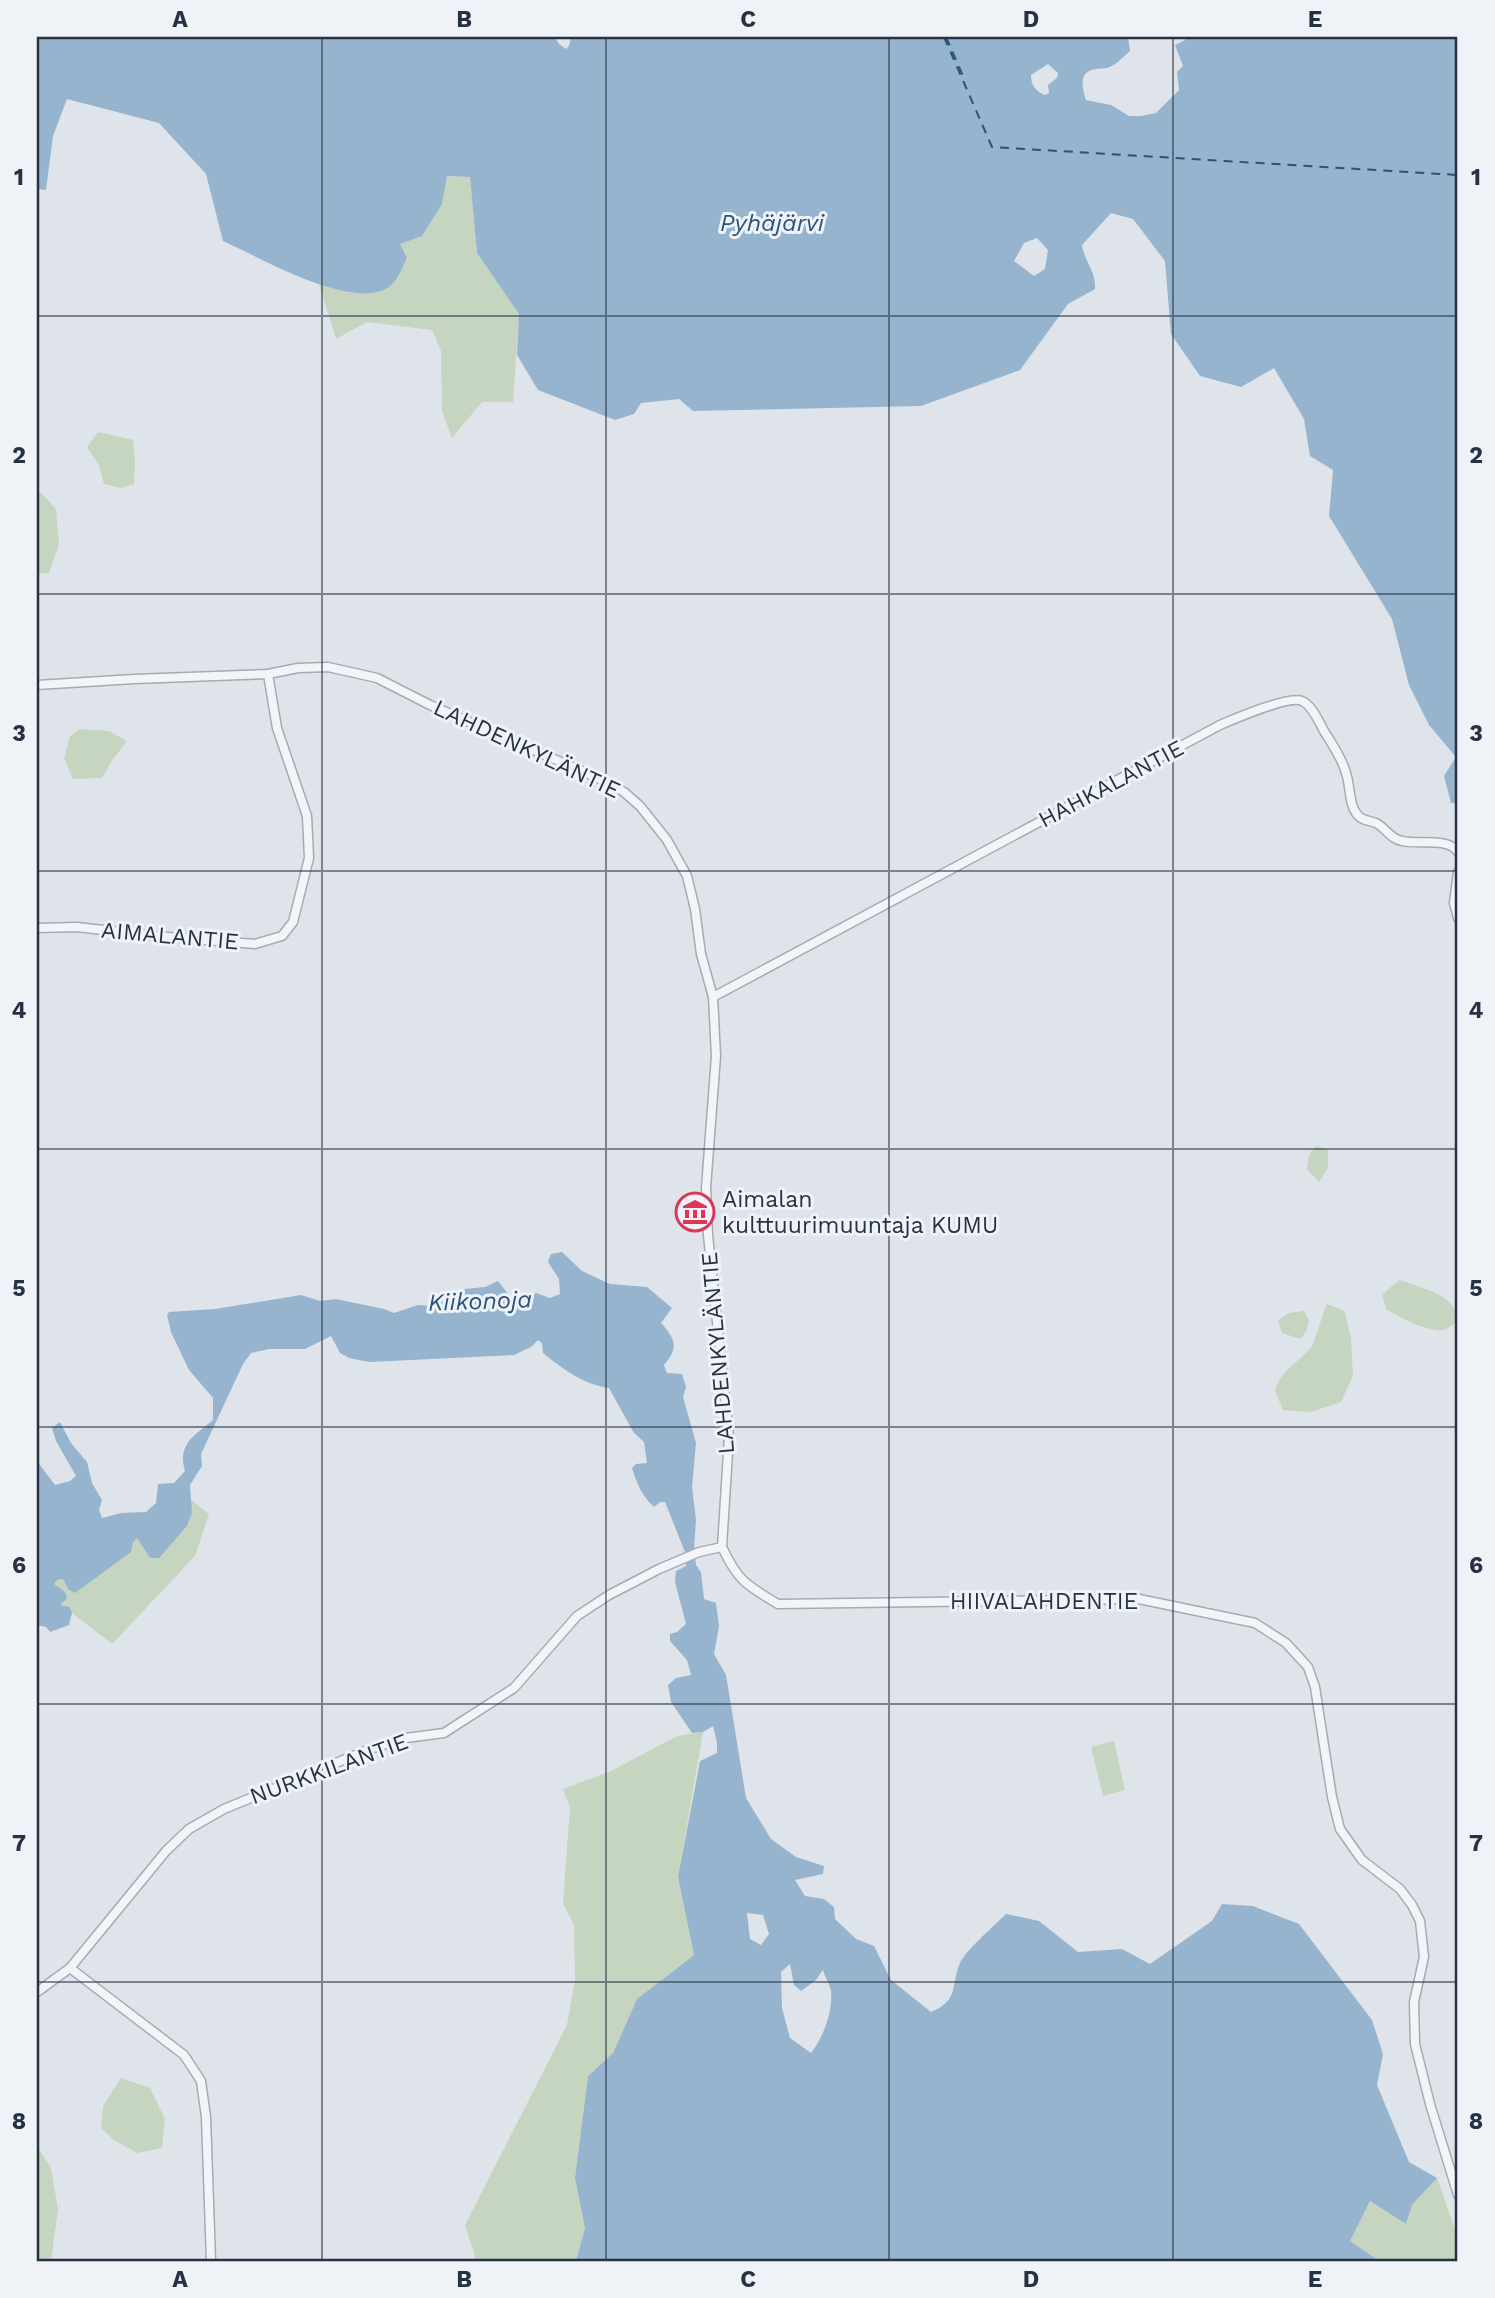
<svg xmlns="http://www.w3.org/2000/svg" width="1495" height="2298" font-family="'Work Sans',sans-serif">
<rect width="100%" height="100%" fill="#dfe4ea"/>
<g fill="#c6d5bf">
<path d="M447,176L470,177L477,253L519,314L513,402H482L452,438L442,411L441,351L432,330L367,322L336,339L319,284L349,293L398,278L407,259L400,244L442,204Z"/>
<path d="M98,432L133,440L135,461L134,484L121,488L104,484L99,465L87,447Z"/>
<path d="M37,489L56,509L59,544L49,573L37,574Z"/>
<path d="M80,729L109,731L127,741L113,759L102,778L73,779L64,758L70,736Z"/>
<path d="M1316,1146L1328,1149V1168L1319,1182L1307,1169L1309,1155Z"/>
<path d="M1400,1280C1421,1288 1458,1295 1458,1321C1454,1324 1448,1329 1443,1330C1427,1332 1399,1317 1386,1309L1382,1294Z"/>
<path d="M1327,1304L1345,1311L1351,1339L1353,1376L1341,1402L1311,1412L1283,1410L1275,1391C1281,1370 1298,1363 1311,1347C1315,1343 1322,1314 1327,1304Z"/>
<path d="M1304,1311L1309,1321L1306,1332L1300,1339L1282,1333L1278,1320L1289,1313Z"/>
<path d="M190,1499L209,1514L195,1556L112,1644L72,1613L70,1607L60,1605L54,1584L57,1580L63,1578L137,1538L150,1558L192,1513Z"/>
<path d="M703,1732L678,1877L694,1955L637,1999L613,2053L588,2076L575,2178L585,2228L576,2261H474L475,2256L465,2225L567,2025L575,1980L574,1925L563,1903L570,1808L563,1789L611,1771L677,1736Z"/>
<path d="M1114,1741L1125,1790L1103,1796L1091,1747Z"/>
<path d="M121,2078L150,2088L165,2119L162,2148L137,2153L114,2140L101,2128L103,2106Z"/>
<path d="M37,2146L51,2168L58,2209L51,2261H37Z"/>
<path d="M1437,2178L1458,2238V2261H1379L1349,2241L1370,2201L1406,2224L1412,2205Z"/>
</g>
<g fill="#96b4ce" fill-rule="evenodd">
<path d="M37,37H555L559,44L566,49L569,46L571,37H1128L1130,51C1123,57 1116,65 1107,68C1102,69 1100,68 1096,69C1078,71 1082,88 1086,100L1111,105L1129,116H1141L1156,113L1179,90L1177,72L1183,66L1175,45L1185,40V37H1458V803H1451L1444,776L1456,757L1429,725L1409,685L1392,619L1329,516L1333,470L1310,456L1304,419L1274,368L1241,387L1200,376L1171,334L1165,261L1133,219L1111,213L1082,245C1085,263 1096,271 1095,289L1068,304L1020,370L921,406L693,411L679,399L641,403L634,414L615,420L538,390L517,355L519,314L477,253L470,177L447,176L442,204L422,236L400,244L407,258C401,271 396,286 381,291C340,304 261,258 223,241L206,174L159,123L67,99L53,136L46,190L37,189ZM1048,64L1058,73L1057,78L1048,85L1049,93L1045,95C1035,91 1031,85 1031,75ZM1037,238L1048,250L1045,269L1034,276L1014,261L1024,243Z"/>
<path d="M562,1252L582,1271L610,1284L647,1287L672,1308L661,1323C676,1340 679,1347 664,1365L667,1373L682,1374L686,1387L683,1397L696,1443L692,1487L696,1520L694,1549L696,1565L701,1572L704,1599L716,1603L719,1626L714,1654L726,1675L746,1798L771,1839L796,1857L824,1866L823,1874L795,1880L805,1896L824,1899L834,1907L835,1919L856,1939L874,1946L891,1980L931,2012C960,2000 950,1986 960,1963C965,1951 995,1925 1006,1914L1039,1921L1078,1952L1122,1949L1150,1964L1212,1921L1222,1904L1253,1906L1299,1924L1372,2020L1383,2054L1377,2085L1409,2162L1437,2178L1412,2205L1406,2224L1370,2201L1350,2241L1379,2261H576L585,2228L575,2178L588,2076L613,2053L637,1999L694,1955L678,1877L700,1761L717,1753V1743L713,1726L703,1732L692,1733L671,1702L668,1685L676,1678L691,1675L687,1660L670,1641V1634L677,1632L686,1624L675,1582L676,1571L686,1566L685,1552L665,1502H660L654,1507C642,1496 637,1484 632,1468L636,1464L647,1463L644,1442L634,1433L609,1388C583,1384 564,1370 543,1353L542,1343L538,1340L531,1347L514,1355L369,1362L349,1358L340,1353L331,1336L305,1349H269L251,1353L243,1364L201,1454L202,1466L190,1485L192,1513L187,1526L159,1558H150L137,1538L133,1542L131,1552L75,1593L68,1589L63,1579L57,1580L54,1584L65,1592L67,1598L60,1605L70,1607L72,1613L69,1625L50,1632L46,1627L37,1625V1461L55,1485L70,1481L76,1476L56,1441L52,1428L60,1422L71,1443L87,1462L92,1483L102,1500L99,1510L102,1518L121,1513L146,1512L156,1503L158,1484L174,1483L185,1471C177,1444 194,1436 213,1420V1398L189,1370L171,1332L167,1315L169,1312L215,1309L301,1295L320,1301L336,1299L384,1309L394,1313L418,1305L433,1306L465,1289L485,1287L498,1281L511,1298L521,1305L536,1293L550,1298L560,1294L559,1279L548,1262L551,1254ZM747,1913L763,1915L769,1934L761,1945L750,1939ZM790,1964L794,1985L801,1991L816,1980L823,1970C825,1977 830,1985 831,1991C833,2012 823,2038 811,2053L790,2038L782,2008L781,1972Z"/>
</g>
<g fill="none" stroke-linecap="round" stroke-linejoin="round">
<g stroke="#2b547c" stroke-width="2" stroke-dasharray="9 7" stroke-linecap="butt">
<path d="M944,37L992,147L1458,175"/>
<path d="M946,37L963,76"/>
</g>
<defs>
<g id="street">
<path d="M37,685L134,679L268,674L298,668L328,667L377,678L430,705L600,779L624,792L640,806L667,840L687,876L695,909L701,954L713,997L716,1056L706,1188L708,1235L729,1437L722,1547"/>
<path d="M1458,872L1454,903L1458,918"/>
<path d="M37,928L77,927L156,936L255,944L282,936L293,922L309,858L307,816L277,728L268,674"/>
<path d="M713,997L1220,725C1234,719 1290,695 1302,701C1312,705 1319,722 1324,731C1332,744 1342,758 1346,773C1351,787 1348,809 1361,818C1366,821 1371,821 1376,823C1386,828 1390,839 1402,841C1418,845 1448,837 1458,852"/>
<path d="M722,1547C738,1581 746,1585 778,1604L1139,1599L1255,1623L1286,1643L1308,1667L1315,1687L1332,1797L1340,1829L1362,1860L1400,1889L1412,1905L1420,1921L1424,1957L1414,2002L1415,2044L1430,2104L1458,2195"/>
<path d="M70,1968L184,2055L201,2081L206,2117L211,2261"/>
<path d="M37,1992L70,1968L166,1851L189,1829L224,1809L370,1749L406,1738L444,1733L514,1688L577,1616L609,1595L659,1569L699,1552L722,1547"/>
</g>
</defs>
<use href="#street" stroke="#a4abb5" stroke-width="11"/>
<use href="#street" stroke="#f2f4f8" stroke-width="8"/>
</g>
<path fill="none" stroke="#263243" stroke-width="2" stroke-opacity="0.55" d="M322,37V2261M606,37V2261M889,37V2261M1173,37V2261M37,316H1458M37,594H1458M37,871H1458M37,1149H1458M37,1427H1458M37,1704H1458M37,1982H1458"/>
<defs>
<symbol id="museum-ring" viewBox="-11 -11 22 22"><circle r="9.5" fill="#eff3f7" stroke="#dd3658" stroke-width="1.5"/><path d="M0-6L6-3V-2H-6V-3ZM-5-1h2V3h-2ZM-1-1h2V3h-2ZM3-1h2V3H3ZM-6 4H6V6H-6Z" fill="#dd3658"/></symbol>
</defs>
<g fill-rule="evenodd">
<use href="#museum-ring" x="673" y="1190" width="44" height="44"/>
</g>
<g text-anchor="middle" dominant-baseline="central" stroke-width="6" stroke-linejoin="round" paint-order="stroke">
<g font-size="23" fill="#263243" stroke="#eff3f7">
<text transform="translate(527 749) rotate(25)">LAHDENKYLÄNTIE</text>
<text transform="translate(1111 784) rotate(-28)">HAHKALANTIE</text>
<text transform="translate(170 936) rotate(5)">AIMALANTIE</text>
<text transform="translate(718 1353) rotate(-95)">LAHDENKYLÄNTIE</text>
<text x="1044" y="1601">HIIVALAHDENTIE</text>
<text transform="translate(329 1769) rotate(-20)">NURKKILANTIE</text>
</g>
<g font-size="23" fill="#263243" stroke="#eff3f7" text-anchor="start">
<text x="722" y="1199">Aimalan<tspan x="722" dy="26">kulttuurimuuntaja KUMU</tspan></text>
</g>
<g font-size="24" font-style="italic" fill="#2b547c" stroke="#eff3f7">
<text x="772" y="223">Pyhäjärvi</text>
<text transform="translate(480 1301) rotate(-2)">Kiikonoja</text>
</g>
</g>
<rect width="1495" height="2298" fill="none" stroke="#eff3f7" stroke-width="77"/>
<rect x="38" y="38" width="1418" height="2222" fill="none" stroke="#263243" stroke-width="2.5"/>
<g font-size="23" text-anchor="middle" font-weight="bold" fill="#263243">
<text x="180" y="27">A</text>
<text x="464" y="27">B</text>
<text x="748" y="27">C</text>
<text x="1031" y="27">D</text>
<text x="1315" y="27">E</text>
<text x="19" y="185">1</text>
<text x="1476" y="185">1</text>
<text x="19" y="463">2</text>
<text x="1476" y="463">2</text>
<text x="19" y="741">3</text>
<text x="1476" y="741">3</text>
<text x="19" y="1018">4</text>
<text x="1476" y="1018">4</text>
<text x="19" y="1296">5</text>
<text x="1476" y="1296">5</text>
<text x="19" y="1573">6</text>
<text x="1476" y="1573">6</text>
<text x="19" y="1851">7</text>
<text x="1476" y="1851">7</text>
<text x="19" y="2129">8</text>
<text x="1476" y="2129">8</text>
<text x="180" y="2287">A</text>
<text x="464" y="2287">B</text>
<text x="748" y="2287">C</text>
<text x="1031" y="2287">D</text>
<text x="1315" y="2287">E</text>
</g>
</svg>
